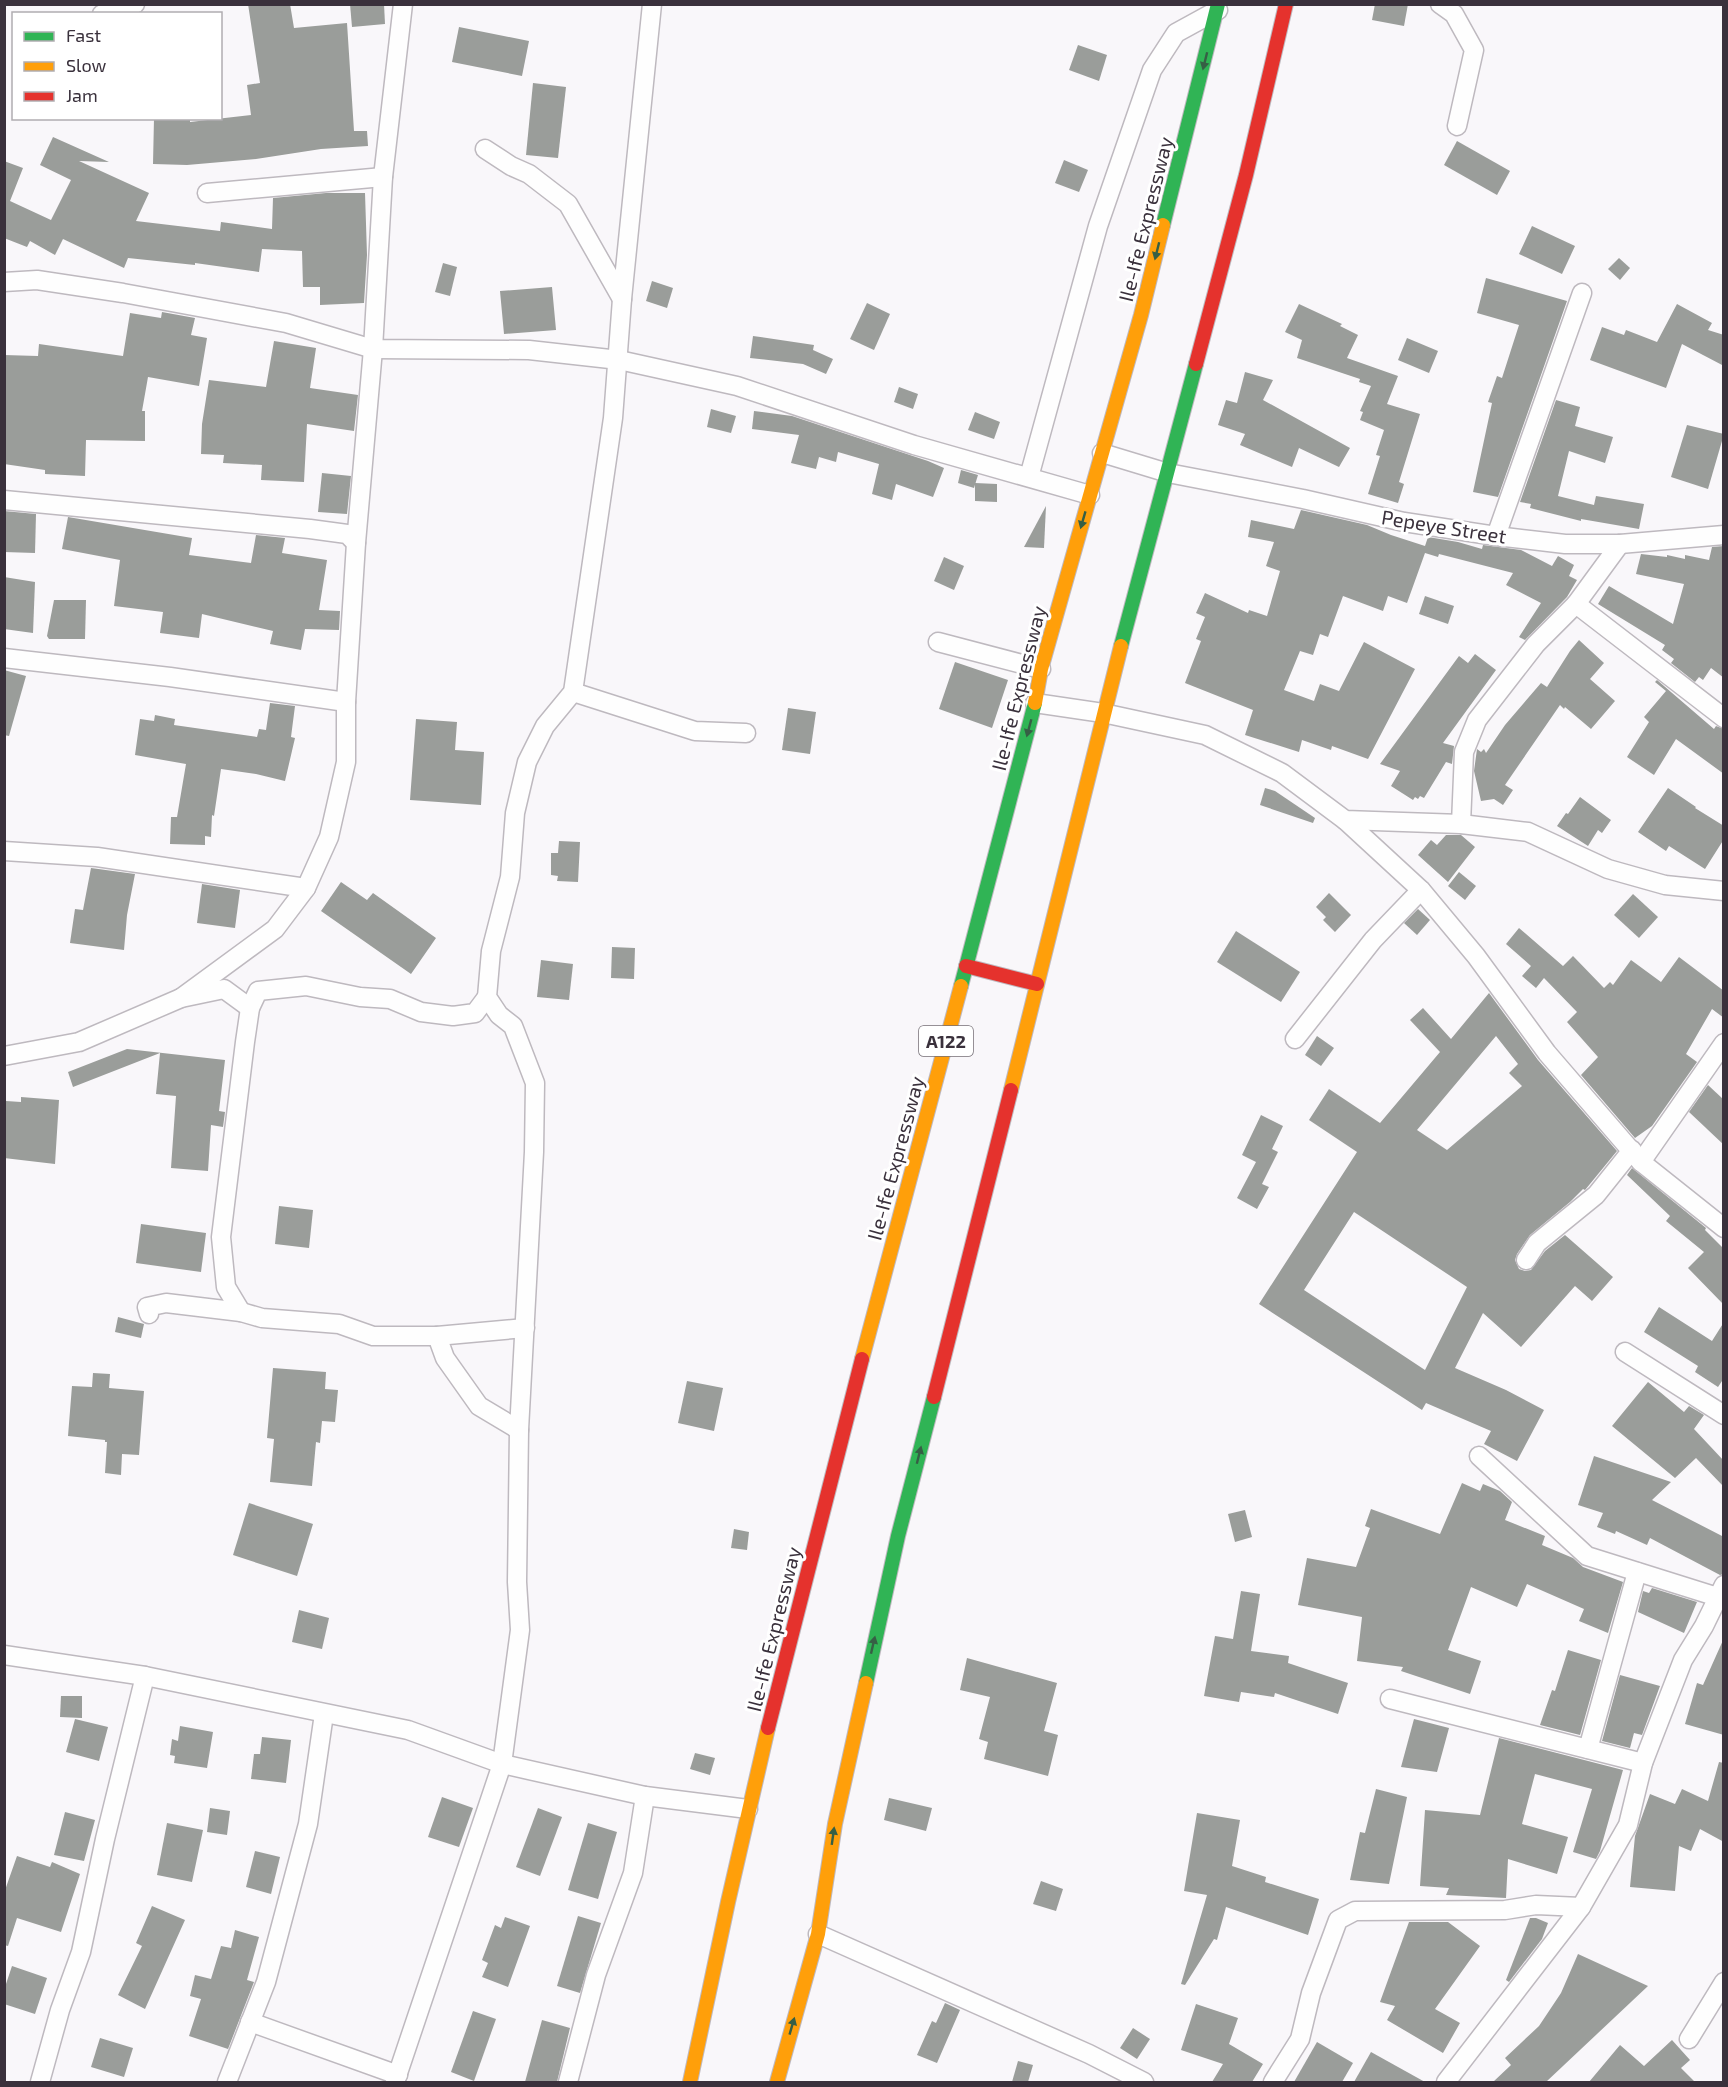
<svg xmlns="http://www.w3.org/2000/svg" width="1728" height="2087" font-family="'Exo 2',sans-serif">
<rect width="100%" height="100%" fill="#f9f7fa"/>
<g fill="#9a9d9a" fill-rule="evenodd">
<path d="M248,4H290L294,28L347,23L354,131H367L368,146L321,149L256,159L187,165L153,164L154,118H190V122L251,115L247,85L260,83Z"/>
<path d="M350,4H384L385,24L352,27Z"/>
<path d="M1375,4H1408L1404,26L1372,20Z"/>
<path d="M459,27L529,41L522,76L452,62Z"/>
<path d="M1078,45L1107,55L1099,81L1069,70Z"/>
<path d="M533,83L566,87L558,158L526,155Z"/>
<path d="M53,137L109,162L79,161L149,193L136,221L220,231L221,222L272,229L273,198L326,193H365L367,255L364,303L320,305V287H303L302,251L262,249L259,272L195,263V265L128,258L124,268L63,239L55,255L30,241L27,247L4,238V161L23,168L10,201L51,220L71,180L40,165Z"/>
<path d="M1457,141L1510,171L1497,195L1444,165Z"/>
<path d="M1064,160L1088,170L1079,192L1055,183Z"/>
<path d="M1532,226L1575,246L1562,274L1519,254Z"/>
<path d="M1619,258L1630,268L1620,280L1608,269Z"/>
<path d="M443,263L457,267L450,296L435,292Z"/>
<path d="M1486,278L1567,301L1498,497L1473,492L1492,403L1488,402L1497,376L1502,378L1519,325L1477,313Z"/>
<path d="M652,281L673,288L667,308L646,301Z"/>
<path d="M552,287L556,330L504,334L500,291Z"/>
<path d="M867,303L890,314L874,350L850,339Z"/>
<path d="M1299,304L1342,324L1340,326L1358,335L1347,358L1398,376L1387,404L1420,414L1399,482L1404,484L1398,503L1368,494L1380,456L1376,455L1384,430L1360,420L1363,412L1360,411L1371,386L1359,382L1360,379L1297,358L1302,340L1285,332Z"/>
<path d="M1677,304L1712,323L1708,330L1724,335V366L1682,344L1666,388L1590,360L1602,327L1624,335L1626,330L1657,342Z"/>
<path d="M162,312L195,318L191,335L207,338L199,386L148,377L142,411H145V441L86,440L85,476L45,474V470L4,464V355L38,356L39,344L123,356L130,313L161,318Z"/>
<path d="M753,336L814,345L813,350L833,359L826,374L803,364L750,358Z"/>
<path d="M1407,338L1438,351L1429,373L1398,360Z"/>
<path d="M274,341L316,348L310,388L358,395L354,431L307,424L304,482L261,480L262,465L223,463L224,455L201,454L202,424L209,380L266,387Z"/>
<path d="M1245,372L1273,380L1263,400L1350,448L1339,467L1299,448L1292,467L1240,445L1245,434L1218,425L1226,400L1237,403Z"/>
<path d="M899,387L918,394L913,409L894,402Z"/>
<path d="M1556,400L1580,407L1575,426L1613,437L1605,463L1569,451L1558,496L1594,505L1596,496L1644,504L1639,529L1581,519V521L1530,508L1531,504L1520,502Z"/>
<path d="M711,409L736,416L731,433L707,427Z"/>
<path d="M754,411L792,416L928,461L944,468L933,497L896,484L892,500L872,494L879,464L838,452L836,462L819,457L816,469L791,463L799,435L752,429Z"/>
<path d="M975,412L1000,422L994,439L968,430Z"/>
<path d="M1687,425L1724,434L1708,489L1671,477Z"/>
<path d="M961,470L978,475L974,488L958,483Z"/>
<path d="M322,473L351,476L347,514L318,512Z"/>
<path d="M975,483L997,484V502L975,501Z"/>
<path d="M1046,506L1044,548L1024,547Z"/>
<path d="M1301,510L1367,525L1391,535L1425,546L1428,537L1458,542L1482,549L1483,545L1521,550L1552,566L1558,556L1574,565L1569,576L1577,580L1567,597L1525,640L1519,637L1541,603L1506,585L1513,573L1439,554L1438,557L1425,553L1407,603L1388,596L1383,611L1343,596L1328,637L1320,634L1313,655L1300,651L1284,690L1314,701L1320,684L1339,691L1364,642L1415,669L1368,759L1332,746L1331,750L1302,740L1299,752L1245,735L1253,710L1185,683L1201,641L1196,639L1205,617L1196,613L1205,593L1248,613L1249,610L1267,616L1280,571L1266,566L1274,542L1248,537L1251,520L1294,529Z"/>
<path d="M4,511L36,514L35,553L4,552Z"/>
<path d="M68,517L192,538L189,555L251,563L256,535L285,538L282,553L327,560L319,610L340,611L339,630L305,629L301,650L270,644L273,631L202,614L199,638L160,633L163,612L114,606L120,560L62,549Z"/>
<path d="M1724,546V678L1711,668L1703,680L1699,677L1695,682L1671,663L1674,659L1662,650L1665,645L1598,604L1609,586L1673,624L1684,584L1636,574L1641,554L1667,557V555L1685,559V555L1709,560L1712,547Z"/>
<path d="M944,557L964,566L954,590L934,581Z"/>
<path d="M4,577L35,582L33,633L4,629Z"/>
<path d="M1425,596L1454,606L1448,624L1419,614Z"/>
<path d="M54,600H86L85,639H49L47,636Z"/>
<path d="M1579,640L1604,663L1590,679L1615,701L1591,729L1565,707L1564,709L1560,705L1505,785L1513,790L1503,805L1494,799L1481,801L1474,771L1477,749L1481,752L1484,749L1486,753L1505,725L1541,683L1547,687L1570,651Z"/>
<path d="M1475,654L1496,670L1443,743L1454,746L1452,764L1446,762L1424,798L1420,796L1418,799L1415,797L1413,800L1391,786L1400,771L1380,764L1459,656L1468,663Z"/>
<path d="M955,662L1008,680L992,728L939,709Z"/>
<path d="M4,670L26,676L9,736L4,735Z"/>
<path d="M1657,680L1714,729L1716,726L1724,729V774L1676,739L1654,775L1627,757L1649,722L1644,717L1666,691L1655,682Z"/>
<path d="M270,703L295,706L291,737L295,738L285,781L256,774L221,769L214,816L212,815L211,837L205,836V845L170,844L171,817H177L186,764L135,755L140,719L154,721L155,715L175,719L174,725L257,737L259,729L266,730Z"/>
<path d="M788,708L816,712L810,754L782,750Z"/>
<path d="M416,719L457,722L455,750L484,752L481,805L410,800Z"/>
<path d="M1265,788L1275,791L1315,818L1313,823L1260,805Z"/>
<path d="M1668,788L1696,807L1695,808L1724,826V839L1705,869L1669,846L1666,851L1638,832Z"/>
<path d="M1580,797L1611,820L1602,833L1598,830L1588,846L1557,826L1566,813L1568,814Z"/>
<path d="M1446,835H1461L1475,847L1448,882L1418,855L1431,840L1437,845Z"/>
<path d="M559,841L580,842L578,882L557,881L558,876L551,875V853H558Z"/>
<path d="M91,868L135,874L127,915L124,950L70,943L75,909L83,910Z"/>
<path d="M1459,872L1476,886L1465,900L1448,886Z"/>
<path d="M341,882L367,900L373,893L436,938L411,974L321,911Z"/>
<path d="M202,884L240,890L235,928L197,923Z"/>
<path d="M1329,893L1351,915L1335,932L1323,920L1326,917L1316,907Z"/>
<path d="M1633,894L1658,917L1639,938L1614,915Z"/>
<path d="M1418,909L1430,920L1417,935L1404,923Z"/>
<path d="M1519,928L1563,966L1573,956L1604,988L1610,982L1613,985L1631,960L1661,982L1679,957L1724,991V1018L1712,1009L1686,1054L1697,1062L1652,1126L1635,1138L1581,1075L1598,1057L1567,1022L1577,1012L1544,978L1536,988L1522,976L1531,966L1506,944Z"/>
<path d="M1236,931L1300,972L1281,1002L1217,962Z"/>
<path d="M612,947L635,948L634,979L611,978Z"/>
<path d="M541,960L573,964L569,1000L537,997Z"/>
<path d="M1489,993L1538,1060L1617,1151L1585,1190L1583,1189L1570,1202L1530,1235L1517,1254L1515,1260L1519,1269L1525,1271L1531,1270L1545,1251L1565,1235L1613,1277L1592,1301L1575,1286L1521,1347L1483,1313L1455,1368L1506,1390L1544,1410L1517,1461L1484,1444L1491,1431L1426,1403L1422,1410L1259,1304L1357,1152L1309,1120L1329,1089L1380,1123L1440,1052L1410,1020L1423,1008L1451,1039ZM1496,1036L1518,1064L1509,1073L1522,1086L1447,1150L1417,1130ZM1354,1212L1467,1287L1425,1370L1304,1290Z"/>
<path d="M1317,1036L1334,1048L1321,1066L1305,1055Z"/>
<path d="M127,1049L225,1060L219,1111L225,1112L223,1127L211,1125L208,1171L171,1168L176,1096L156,1094L160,1053L73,1087L68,1072Z"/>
<path d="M1708,1085L1724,1100V1145L1689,1112Z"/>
<path d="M21,1097L59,1100L55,1164L4,1158L6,1101L21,1102Z"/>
<path d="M1261,1115L1283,1126L1272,1149L1278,1152L1262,1184L1269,1187L1257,1209L1237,1198L1256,1162L1242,1155Z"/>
<path d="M1632,1168L1706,1228L1705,1230L1724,1249V1305L1688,1268L1704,1252L1666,1221L1670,1216L1627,1175Z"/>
<path d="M279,1206L313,1210L309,1248L275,1244Z"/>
<path d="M141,1224L206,1233L201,1272L136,1263Z"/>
<path d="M1659,1307L1712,1341L1724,1322V1378L1718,1387L1695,1372L1698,1366L1644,1332Z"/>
<path d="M118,1317L144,1324L141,1338L115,1332Z"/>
<path d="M273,1368L326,1372L325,1389L338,1390L335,1422L322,1421L320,1443L316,1442L312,1486L270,1482L274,1439L267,1438Z"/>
<path d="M93,1373L110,1374L109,1388L144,1391L139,1455L122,1454L121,1475L105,1473L107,1442H105V1440L68,1436L72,1386L92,1387Z"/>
<path d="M687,1381L723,1388L714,1431L678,1423Z"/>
<path d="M1648,1382L1684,1412L1689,1406L1704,1415L1694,1429L1724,1461V1487L1696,1458L1675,1478L1612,1426Z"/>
<path d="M1594,1456L1671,1482L1652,1500L1724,1537V1574L1720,1575L1650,1538L1647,1545L1616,1531L1615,1534L1597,1527L1603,1513L1578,1505Z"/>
<path d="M1462,1483L1480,1491L1483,1484L1500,1491L1512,1502L1505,1520L1545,1536L1542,1545L1573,1558L1583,1567L1623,1582L1608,1633L1579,1621L1584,1609L1527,1584L1517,1607L1471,1587L1448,1650L1481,1661L1470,1694L1401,1671L1403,1667L1357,1661L1362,1617L1298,1605L1307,1558L1356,1567L1370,1528L1365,1526L1371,1509L1440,1534Z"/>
<path d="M249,1503L313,1524L297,1576L233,1555Z"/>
<path d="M1245,1510L1252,1537L1235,1542L1228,1514Z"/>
<path d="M734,1529L749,1532L747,1550L731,1548Z"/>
<path d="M1652,1588L1697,1602L1684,1633L1638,1612L1643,1591L1649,1593Z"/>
<path d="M1241,1591L1260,1594L1251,1651L1289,1656L1288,1663L1348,1683L1338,1714L1275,1693L1274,1697L1241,1692L1239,1702L1204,1696L1215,1636L1233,1639Z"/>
<path d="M299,1610L329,1618L322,1649L292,1642Z"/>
<path d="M1724,1638V1735L1685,1724L1697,1683L1703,1685Z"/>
<path d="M1568,1650L1601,1660L1580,1735L1540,1725L1552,1690L1555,1691Z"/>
<path d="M967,1658L1057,1683L1044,1731L1058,1735L1048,1776L984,1759L988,1742L979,1739L990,1697L960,1690Z"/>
<path d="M1620,1675L1660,1686L1642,1735L1634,1733L1630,1748L1602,1741Z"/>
<path d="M61,1696H82V1718L60,1717Z"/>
<path d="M75,1719L108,1727L99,1761L66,1752Z"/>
<path d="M1414,1719L1449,1728L1437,1772L1401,1767Z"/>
<path d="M180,1726L213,1732L207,1768L174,1763L175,1756L170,1755L172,1739L178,1741Z"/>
<path d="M262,1737L291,1740L286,1783L251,1779L254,1754H260Z"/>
<path d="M1499,1738L1623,1770L1600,1851L1596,1859L1573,1852L1592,1789L1535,1774L1522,1824L1568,1837L1557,1874L1508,1859L1506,1898L1446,1895L1449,1888L1420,1886L1425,1810L1480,1815Z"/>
<path d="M695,1753L715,1758L710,1775L690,1769Z"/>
<path d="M1719,1762L1724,1763V1842L1700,1829L1691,1851L1679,1846L1675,1891L1630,1887L1635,1836L1650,1794L1675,1804L1682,1789L1708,1801Z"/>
<path d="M1376,1789L1407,1797L1389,1884L1350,1880L1360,1832L1365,1833Z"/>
<path d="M442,1797L473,1808L459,1847L428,1837Z"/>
<path d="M889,1798L932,1808L926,1831L884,1820Z"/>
<path d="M210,1808L230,1811L227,1835L207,1832Z"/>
<path d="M538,1808L562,1817L540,1876L516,1867Z"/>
<path d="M65,1812L95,1820L84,1861L54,1855Z"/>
<path d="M1197,1813L1240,1820L1232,1866L1266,1877L1265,1882L1319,1899L1308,1935L1226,1907L1217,1940L1214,1939L1185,1985L1181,1984L1207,1895L1184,1891Z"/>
<path d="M167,1823L203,1830L192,1882L157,1875Z"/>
<path d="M588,1823L617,1832L598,1899L568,1890Z"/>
<path d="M255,1851L280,1857L271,1894L246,1887Z"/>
<path d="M17,1856L50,1867L52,1862L80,1874L61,1932L17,1918L8,1946L4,1945V1893Z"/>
<path d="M1041,1881L1063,1889L1056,1911L1033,1904Z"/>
<path d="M152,1906L185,1920L145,2009L118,1995L142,1946L136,1943Z"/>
<path d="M578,1916L601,1923L580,1993L557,1986Z"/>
<path d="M505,1917L530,1926L508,1987L482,1977L488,1963L482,1960L495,1925L501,1928Z"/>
<path d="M1530,1918H1536L1548,1923L1542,1939L1509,1982L1506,1980Z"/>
<path d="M1409,1922H1448L1480,1946L1435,2009L1460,2023L1443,2053L1387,2020L1395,2006L1380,2002Z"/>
<path d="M235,1930L259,1937L247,1980L254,1982L228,2049L189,2036L201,1999L190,1996L195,1975L211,1979L221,1946L231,1948Z"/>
<path d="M1578,1954L1648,1986L1546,2082H1493L1511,2065L1505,2058L1539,2026L1561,1993Z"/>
<path d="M12,1966L47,1978L35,2014L4,2004V1990Z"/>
<path d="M945,2003L960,2010L937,2063L917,2055L932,2021L936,2023Z"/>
<path d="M1196,2004L1238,2018L1229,2044L1263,2064L1252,2082H1212L1223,2064L1181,2050Z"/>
<path d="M473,2011L496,2019L474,2081L451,2072Z"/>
<path d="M542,2020L570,2028L557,2082H525Z"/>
<path d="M1133,2028L1150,2039L1137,2059L1120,2048Z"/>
<path d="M100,2038L133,2048L124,2077L91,2067Z"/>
<path d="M1672,2040L1690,2060L1681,2068L1695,2082H1589L1620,2045L1644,2066Z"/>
<path d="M1317,2042L1353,2063L1342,2082H1294Z"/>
<path d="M1371,2052L1425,2082H1354Z"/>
<path d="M1018,2061L1033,2065L1028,2082H1012Z"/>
</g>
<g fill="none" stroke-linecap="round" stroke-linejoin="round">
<defs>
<g id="street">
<path d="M1440,4L1454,14L1474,50L1457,126"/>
<path d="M102,14L135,4"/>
<path d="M485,149L511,166L529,174L568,204L622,299"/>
<path d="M207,193L383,177"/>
<path d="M4,282L37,280L123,293L286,323L373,349L529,350L619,360L737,386L914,445L1090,495"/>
<path d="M1102,453L1168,473L1303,499L1404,522L1496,536L1565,544H1620L1724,535"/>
<path d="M1029,477L1098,226L1152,70L1176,33L1218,10"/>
<path d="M4,500L310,529L347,534L356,543"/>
<path d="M1496,536L1582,293"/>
<path d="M1576,604L1724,718"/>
<path d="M938,642L1041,669"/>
<path d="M4,658L170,677L346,702"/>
<path d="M573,692L695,731L746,733"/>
<path d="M1035,703L1103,713L1205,735L1282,773L1345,820L1461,824L1528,832L1608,869L1665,885L1724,891"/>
<path d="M1345,820L1421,890L1476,956L1547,1053L1641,1162L1724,1228"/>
<path d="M1461,824L1464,752L1477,720L1536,644L1576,604L1620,544"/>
<path d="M4,851L97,857L306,888"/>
<path d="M181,998L275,929L306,888L329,837L346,762V702L356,543L373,349L383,177L403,4"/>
<path d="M1295,1039L1373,940L1421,890"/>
<path d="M4,1056L79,1042L181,998L224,989L250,1008"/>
<path d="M1641,1162L1724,1043"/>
<path d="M1526,1260L1537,1243L1596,1195L1632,1150"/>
<path d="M241,1312L226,1287L221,1237L245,1042L250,1008L258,991L306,986L360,997L390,999L421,1012L453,1016L475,1013L487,997"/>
<path d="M149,1314L147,1307L166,1303L241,1312L262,1318L339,1324L373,1336H437"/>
<path d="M1625,1352L1724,1415"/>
<path d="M519,1430L479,1406L445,1358L437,1336L525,1328"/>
<path d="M1479,1456L1587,1556L1724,1599"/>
<path d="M4,1655L145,1676L408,1730L502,1764L645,1796L748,1809"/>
<path d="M1390,1699L1643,1763"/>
<path d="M1588,1749L1637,1572"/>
<path d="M818,1934L1089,2054L1144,2082"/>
<path d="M250,2022L398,2075"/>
<path d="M1689,2039L1724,1982"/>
<path d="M40,2082L60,2010L81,1952L105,1839L145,1676"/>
<path d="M227,2082L266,1982L308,1824L324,1714"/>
<path d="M395,2082L502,1764L520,1630L517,1582L519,1430L534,1152L535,1083L513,1026L499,1015L487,997L491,951L510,877L515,813L527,762L545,726L573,692L613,418L622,299L652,4"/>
<path d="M568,2082L596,1975L633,1873L645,1796"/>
<path d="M1273,2082L1300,2039L1311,1993L1338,1920L1355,1911L1505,1910L1536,1905L1581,1907"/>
<path d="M1446,2082L1581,1907L1628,1825L1643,1763L1683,1660L1704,1626L1724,1585"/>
</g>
<g id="fast">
<path d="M1163,225L1218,4"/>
<path d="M1121,646L1196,364"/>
<path d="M961,986L1035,703"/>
<path d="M866,1683L898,1536L934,1397"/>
</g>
<g id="slow">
<path d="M1035,703L1041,669L1141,315L1163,225"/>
<path d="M1011,1090L1121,646"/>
<path d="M862,1359L961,986"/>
<path d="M690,2082L728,1902L768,1728"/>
<path d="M777,2082L818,1934L835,1824L866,1683"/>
</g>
<g id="jam">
<path d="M1196,364L1246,175L1286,4"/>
<path d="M966,966L1037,984"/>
<path d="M934,1397L1011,1090"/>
<path d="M768,1728L862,1359"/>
</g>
</defs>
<use href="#street" stroke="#beb9bf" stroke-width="21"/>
<use href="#fast" stroke="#beb9bf" stroke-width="16"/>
<use href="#slow" stroke="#beb9bf" stroke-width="16"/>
<use href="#jam" stroke="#beb9bf" stroke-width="16"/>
<use href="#street" stroke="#fefefe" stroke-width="18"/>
<use href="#fast" stroke="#30b455" stroke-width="14"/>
<use href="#slow" stroke="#ff9f0a" stroke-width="14"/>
<use href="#jam" stroke="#e5322d" stroke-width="14"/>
</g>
<defs><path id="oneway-solid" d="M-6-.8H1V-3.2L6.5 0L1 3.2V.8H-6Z" transform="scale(1.5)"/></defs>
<g fill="#365f45">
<use href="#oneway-solid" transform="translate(1205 61) rotate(104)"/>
<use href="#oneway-solid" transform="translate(1157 251) rotate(104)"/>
<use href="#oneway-solid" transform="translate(1083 520) rotate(106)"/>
<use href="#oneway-solid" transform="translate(1029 728) rotate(105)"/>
<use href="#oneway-solid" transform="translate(919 1455) rotate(-76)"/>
<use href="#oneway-solid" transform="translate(873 1645) rotate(-77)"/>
<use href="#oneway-solid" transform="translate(833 1836) rotate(-82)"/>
<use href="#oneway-solid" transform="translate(792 2026) rotate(-74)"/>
</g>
<g text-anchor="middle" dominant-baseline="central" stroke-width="6" stroke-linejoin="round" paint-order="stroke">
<rect fill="#fff" stroke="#756f76" stroke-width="1.5" x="919" y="1026" width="54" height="30" rx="4.5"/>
<g font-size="18" font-weight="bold" fill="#3a313c">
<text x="946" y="1041">A122</text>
</g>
<g font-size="20" fill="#3a313c" stroke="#fff">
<text transform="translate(1145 219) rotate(-76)">Ile-Ife Expressway</text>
<text transform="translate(1444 526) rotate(9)">Pepeye Street</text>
<text transform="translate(1018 688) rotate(-76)">Ile-Ife Expressway</text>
<text transform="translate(895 1158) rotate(-75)">Ile-Ife Expressway</text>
<text transform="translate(773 1629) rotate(-76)">Ile-Ife Expressway</text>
</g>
</g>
<rect width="1728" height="2087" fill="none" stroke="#3a313c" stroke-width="12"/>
<rect x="12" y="12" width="210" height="108" fill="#ffffff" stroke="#b0adb1" stroke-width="1.5"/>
<rect x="24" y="32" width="30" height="9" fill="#30b455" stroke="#b0adb1" stroke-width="1.5"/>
<text x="66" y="42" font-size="18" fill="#3a313c">Fast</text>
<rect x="24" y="62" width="30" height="9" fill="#ff9f0a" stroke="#b0adb1" stroke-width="1.5"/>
<text x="66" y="72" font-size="18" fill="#3a313c">Slow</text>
<rect x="24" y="92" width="30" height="9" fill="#e5322d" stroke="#b0adb1" stroke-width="1.5"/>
<text x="66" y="102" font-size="18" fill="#3a313c">Jam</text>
</svg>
